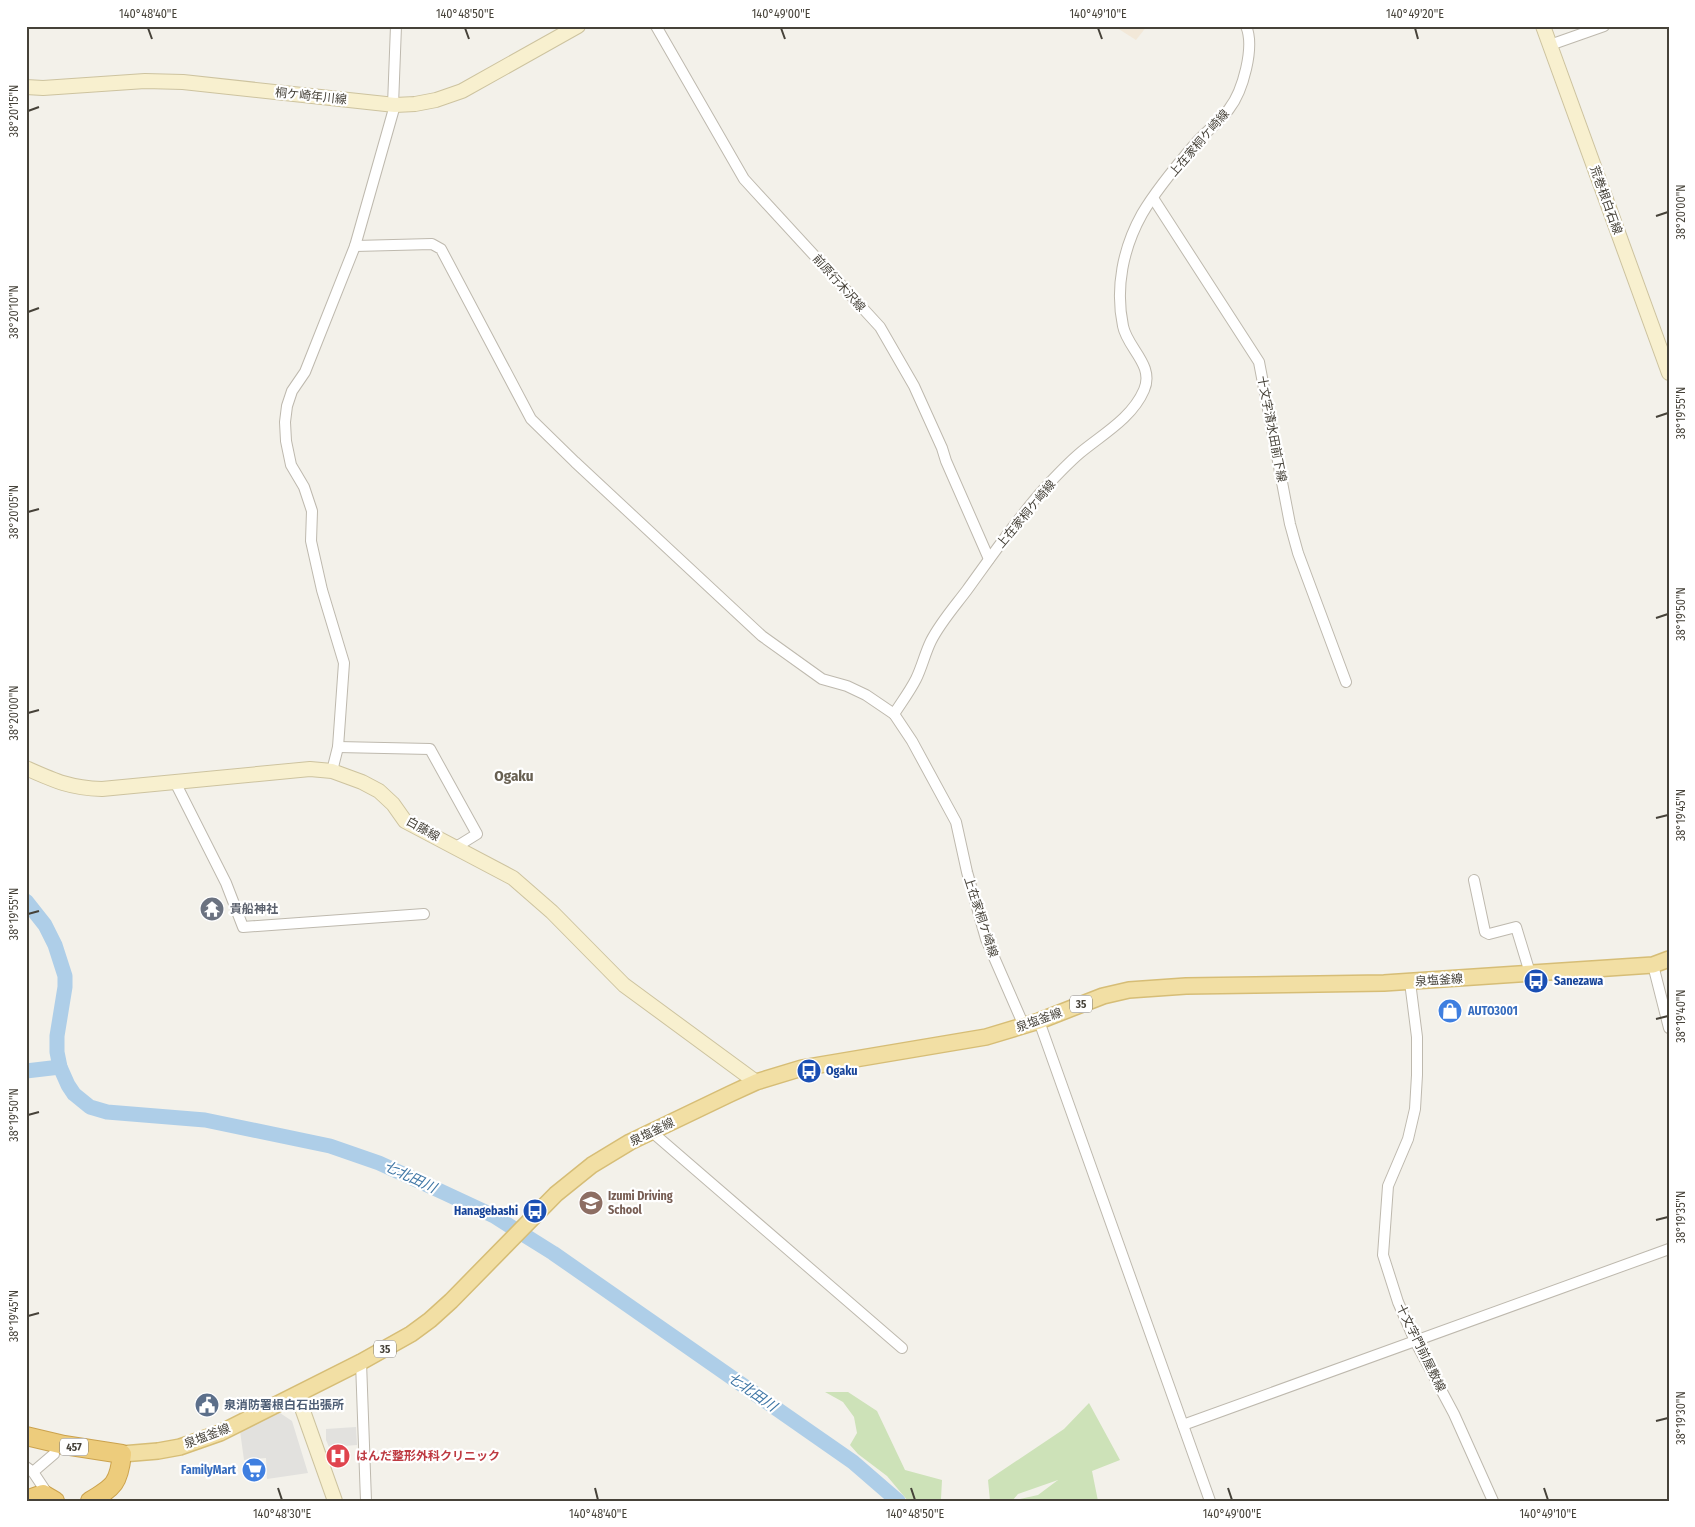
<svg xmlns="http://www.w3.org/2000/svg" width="1695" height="1527" font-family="'Fira Sans Condensed','Noto Sans JP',sans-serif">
<rect width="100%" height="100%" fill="#f3f1ea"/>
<path fill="#f2e8d8" d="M1114,26H1147L1136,40Z"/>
<g fill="#cde2b8">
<path d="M825,1392H848L877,1411L905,1470L942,1480L941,1499L944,1501H908L887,1476L858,1454L850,1445L857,1433L854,1417L843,1402Z"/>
<path d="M1089,1403L1120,1460L1092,1471L1098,1501H1019L1020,1499L1038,1495L1058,1480L1018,1494L1012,1501H990L988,1480L1064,1429Z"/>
</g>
<g fill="#e2e1de">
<path d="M277,1411L292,1421L308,1473L267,1479L266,1458L244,1460L240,1431Z"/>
<path d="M356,1427L357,1445L329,1447L326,1440V1429Z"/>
</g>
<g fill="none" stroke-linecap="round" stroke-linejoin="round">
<g stroke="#aecee8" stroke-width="15">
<path d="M26,901L45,925L55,945L65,976V987L57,1036V1052L60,1067L68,1085L74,1094L90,1107L107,1112L205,1120L330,1146L379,1163L436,1189L494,1216L553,1253L853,1462L898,1501"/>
<path d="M26,1071L60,1067"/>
</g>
<defs>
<g id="street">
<path d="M656,26L744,179L880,327L914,386L942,448L946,461L989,559"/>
<path d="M1550,45L1604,26"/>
<path d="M393,105L396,26"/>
<path d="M1153,198L1259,362L1290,524L1298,553L1346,682"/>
<path d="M355,246L432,244L441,249L531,419L575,462L762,636L822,679L847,686L866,695L894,714"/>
<path d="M338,747L430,749L477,834L456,847"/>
<path d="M332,771L338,747L344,663L322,590L311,541L312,511L304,487L291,465L286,441L285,422L287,406L292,391L305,372L355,246L395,105"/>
<path d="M175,782L226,883L243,927L424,914"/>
<path d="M1474,880L1485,932L1489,934L1516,927L1530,973"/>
<path d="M1653,965L1669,1028"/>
<path d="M1410,982L1417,1037V1075L1415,1109L1408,1139L1388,1186L1383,1255L1398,1302L1415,1341L1454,1414L1493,1501"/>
<path d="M1039,1021L1210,1501"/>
<path d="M1024,1026L986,939L967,872L956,822L912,741L894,714C901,703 910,691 916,679C922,667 925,653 931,641C940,623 955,606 967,590C991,557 1015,522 1042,491C1054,478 1067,464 1080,453C1103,434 1132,418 1144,390C1155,365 1127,348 1123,326C1115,288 1123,248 1142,214C1156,190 1177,165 1195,144C1205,132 1220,122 1229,109C1243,91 1255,47 1246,26"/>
<path d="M652,1132L902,1348"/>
<path d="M361,1362L366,1501"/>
<path d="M1183,1425L1669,1249"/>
<path d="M26,1467L33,1472L49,1496"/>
<path d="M33,1472L54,1454"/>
</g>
<g id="secondary">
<path d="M1543,26L1669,373"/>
<path d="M26,87L43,88L145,81L183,82L395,105L415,104L436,100L462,91L578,26"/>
<path d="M26,768C55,781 70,788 102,789L310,769L332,771L362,782L379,791L393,804L405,821L513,878L552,912L624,985L756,1082"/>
<path d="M297,1394L335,1501"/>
</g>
<path id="primary" d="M122,1454L158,1451L180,1447L220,1433L361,1362L411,1334L430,1320L451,1301L556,1194L592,1165L630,1142L730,1094L756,1082L802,1068L986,1037L1039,1021L1103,996L1129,990L1186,986L1384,983L1653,965L1669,959"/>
<g id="highway">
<path d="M26,1436L64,1445L122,1454C119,1483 114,1487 90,1501"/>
<path d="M26,1500L43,1494L55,1501"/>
</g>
</defs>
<use href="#street" stroke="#beb9ae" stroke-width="12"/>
<use href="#secondary" stroke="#cdc39f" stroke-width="16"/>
<use href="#primary" stroke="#d6bd76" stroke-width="18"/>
<use href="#highway" stroke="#cba24d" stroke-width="20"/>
<use href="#street" stroke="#fff" stroke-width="10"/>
<use href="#secondary" stroke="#f8f0cf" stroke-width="14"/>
<use href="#primary" stroke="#f2dfa4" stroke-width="15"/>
<use href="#highway" stroke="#edcc7c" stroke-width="18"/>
</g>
<path fill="none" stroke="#464239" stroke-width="2" d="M148,28L152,39M465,28L469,39M781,28L785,39M1098,28L1102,39M1415,28L1418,39M28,111L39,107M1656,216L1668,212M28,312L39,308M1656,417L1668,413M28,512L39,509M1656,618L1668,614M28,713L39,710M1656,818L1668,815M28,914L39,911M1656,1019L1668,1016M28,1115L39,1112M1656,1220L1668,1217M28,1316L39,1313M1656,1421L1668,1418M278,1488L282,1500M595,1488L598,1500M911,1488L915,1500M1228,1488L1232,1500M1544,1488L1548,1500"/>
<defs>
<symbol id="temple-disc" viewBox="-11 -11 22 22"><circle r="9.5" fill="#6b7280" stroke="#fff"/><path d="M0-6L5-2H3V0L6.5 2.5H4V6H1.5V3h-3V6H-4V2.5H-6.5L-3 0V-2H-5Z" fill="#fff"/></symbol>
<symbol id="bus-disc" viewBox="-11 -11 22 22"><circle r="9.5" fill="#1a4fb4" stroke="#fff"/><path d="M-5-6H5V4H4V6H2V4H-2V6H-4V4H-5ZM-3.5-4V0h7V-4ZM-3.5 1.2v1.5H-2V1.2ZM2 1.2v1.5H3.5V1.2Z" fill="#fff"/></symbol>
<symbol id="shop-disc" viewBox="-11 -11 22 22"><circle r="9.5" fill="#3f7fe0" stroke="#fff"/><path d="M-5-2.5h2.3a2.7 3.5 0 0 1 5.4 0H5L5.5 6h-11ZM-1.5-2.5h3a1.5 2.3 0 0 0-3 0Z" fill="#fff"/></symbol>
<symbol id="school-disc" viewBox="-11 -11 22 22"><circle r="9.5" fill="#8d6e63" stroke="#fff"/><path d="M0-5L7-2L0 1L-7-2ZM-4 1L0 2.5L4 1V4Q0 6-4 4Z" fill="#fff"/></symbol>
<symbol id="civic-disc" viewBox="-11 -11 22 22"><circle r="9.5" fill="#5c6f8a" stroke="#fff"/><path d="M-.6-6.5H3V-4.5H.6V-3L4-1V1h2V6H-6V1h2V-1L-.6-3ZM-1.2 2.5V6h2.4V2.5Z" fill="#fff"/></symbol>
<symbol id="hospital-disc" viewBox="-11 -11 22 22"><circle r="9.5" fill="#e0444e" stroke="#fff"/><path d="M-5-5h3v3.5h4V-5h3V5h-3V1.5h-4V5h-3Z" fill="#fff"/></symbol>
<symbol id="supermarket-disc" viewBox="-11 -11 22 22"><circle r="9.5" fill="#3f7fe0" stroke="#fff"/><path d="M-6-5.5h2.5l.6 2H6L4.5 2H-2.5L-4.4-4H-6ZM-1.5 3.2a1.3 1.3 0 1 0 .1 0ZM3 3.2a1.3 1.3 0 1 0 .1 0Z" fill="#fff"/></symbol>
</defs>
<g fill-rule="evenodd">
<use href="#temple-disc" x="198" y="895" width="28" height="28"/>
<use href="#bus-disc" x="1522" y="967" width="28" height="28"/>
<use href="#shop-disc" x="1436" y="997" width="28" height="28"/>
<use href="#bus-disc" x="795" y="1057" width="28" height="28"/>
<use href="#school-disc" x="577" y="1189" width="28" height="28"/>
<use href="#bus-disc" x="521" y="1197" width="28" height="28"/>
<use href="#civic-disc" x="193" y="1391" width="28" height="28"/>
<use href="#hospital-disc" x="324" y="1442" width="28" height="28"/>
<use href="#supermarket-disc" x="240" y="1456" width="28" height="28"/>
</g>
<g text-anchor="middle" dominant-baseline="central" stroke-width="4.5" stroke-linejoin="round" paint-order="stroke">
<g fill="#fff" stroke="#7e7b74" stroke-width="1">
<rect x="1070" y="995.5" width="22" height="17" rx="4"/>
<rect x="374" y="1340.5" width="22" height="17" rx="4"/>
<rect x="60" y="1438.5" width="28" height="17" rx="4"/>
</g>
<g font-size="11" font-weight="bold" fill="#464239">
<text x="1081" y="1004">35</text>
<text x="385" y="1349">35</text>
<text x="74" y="1447">457</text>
</g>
<g font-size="12" fill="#464239" stroke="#fff">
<text transform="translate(311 96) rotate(6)">桐ケ崎年川線</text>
<text transform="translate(1199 143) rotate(-49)">上在家桐ケ崎線</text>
<text transform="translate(1606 200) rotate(70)">荒巻根白石線</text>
<text transform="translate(839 283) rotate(48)">前原行木沢線</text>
<text transform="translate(1272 429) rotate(79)">十文字清水田前下線</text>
<text transform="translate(1026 514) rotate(-50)">上在家桐ケ崎線</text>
<text transform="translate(423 829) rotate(29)">白藤線</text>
<text transform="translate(981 917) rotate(72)">上在家桐ケ崎線</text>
<text transform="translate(1439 980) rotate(-4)">泉塩釜線</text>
<text transform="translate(1039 1020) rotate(-20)">泉塩釜線</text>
<text transform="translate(652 1132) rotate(-26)">泉塩釜線</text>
<text transform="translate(1421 1348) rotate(64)">十文字門前屋敷線</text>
<text transform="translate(207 1436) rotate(-21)">泉塩釜線</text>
</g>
<g font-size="12" font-weight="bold" fill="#5b616d" stroke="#fff" text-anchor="start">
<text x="230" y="909">貴船神社</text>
</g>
<g font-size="12" font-weight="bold" fill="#164399" stroke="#fff" text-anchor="start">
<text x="1554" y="981">Sanezawa</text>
<text x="826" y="1071">Ogaku</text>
<text x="518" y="1211" text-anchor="end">Hanagebashi</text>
</g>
<g font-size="12" font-weight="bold" fill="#366cbe" stroke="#fff" text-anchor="start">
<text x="1468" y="1011">AUTO3001</text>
<text x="236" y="1470" text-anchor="end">FamilyMart</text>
</g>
<g font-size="12" font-weight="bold" fill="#785e54" stroke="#fff" text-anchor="start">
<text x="608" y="1196">Izumi Driving<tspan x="608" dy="14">School</tspan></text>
</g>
<g font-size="12" font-weight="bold" fill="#4e5e75" stroke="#fff" text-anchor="start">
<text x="224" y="1405">泉消防署根白石出張所</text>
</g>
<g font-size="12" font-weight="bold" fill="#be3a42" stroke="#fff" text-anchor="start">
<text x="356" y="1456">はんだ整形外科クリニック</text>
</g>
<g font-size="14" font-style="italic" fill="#3f76a5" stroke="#fff">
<text transform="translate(410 1177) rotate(25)">七北田川</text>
<text transform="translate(752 1392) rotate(35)">七北田川</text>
</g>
<g font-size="15" font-weight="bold" fill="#686052" stroke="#fff">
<text x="514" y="776">Ogaku</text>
</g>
</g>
<rect width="1695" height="1527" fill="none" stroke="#ffffff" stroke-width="55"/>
<rect x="28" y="28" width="1640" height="1472" fill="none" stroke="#464239" stroke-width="2"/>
<g font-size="12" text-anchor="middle" fill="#464239">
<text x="148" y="18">140°48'40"E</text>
<text x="465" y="18">140°48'50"E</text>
<text x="781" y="18">140°49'00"E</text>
<text x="1098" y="18">140°49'10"E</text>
<text x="1415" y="18">140°49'20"E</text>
<text transform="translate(14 111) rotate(-90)" y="4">38°20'15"N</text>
<text transform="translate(1681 212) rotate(-90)" y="4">38°20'00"N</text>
<text transform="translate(14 312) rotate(-90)" y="4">38°20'10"N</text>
<text transform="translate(1681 413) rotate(-90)" y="4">38°19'55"N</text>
<text transform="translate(14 512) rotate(-90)" y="4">38°20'05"N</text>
<text transform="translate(1681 614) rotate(-90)" y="4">38°19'50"N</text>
<text transform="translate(14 713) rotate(-90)" y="4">38°20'00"N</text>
<text transform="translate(1681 815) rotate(-90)" y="4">38°19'45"N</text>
<text transform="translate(14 914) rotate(-90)" y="4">38°19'55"N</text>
<text transform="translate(1681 1016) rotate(-90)" y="4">38°19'40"N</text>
<text transform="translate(14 1115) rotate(-90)" y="4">38°19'50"N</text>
<text transform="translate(1681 1217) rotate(-90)" y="4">38°19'35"N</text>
<text transform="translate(14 1316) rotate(-90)" y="4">38°19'45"N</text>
<text transform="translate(1681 1418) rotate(-90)" y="4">38°19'30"N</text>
<text x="282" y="1518">140°48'30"E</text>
<text x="598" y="1518">140°48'40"E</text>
<text x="915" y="1518">140°48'50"E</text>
<text x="1232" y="1518">140°49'00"E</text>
<text x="1548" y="1518">140°49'10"E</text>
</g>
</svg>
